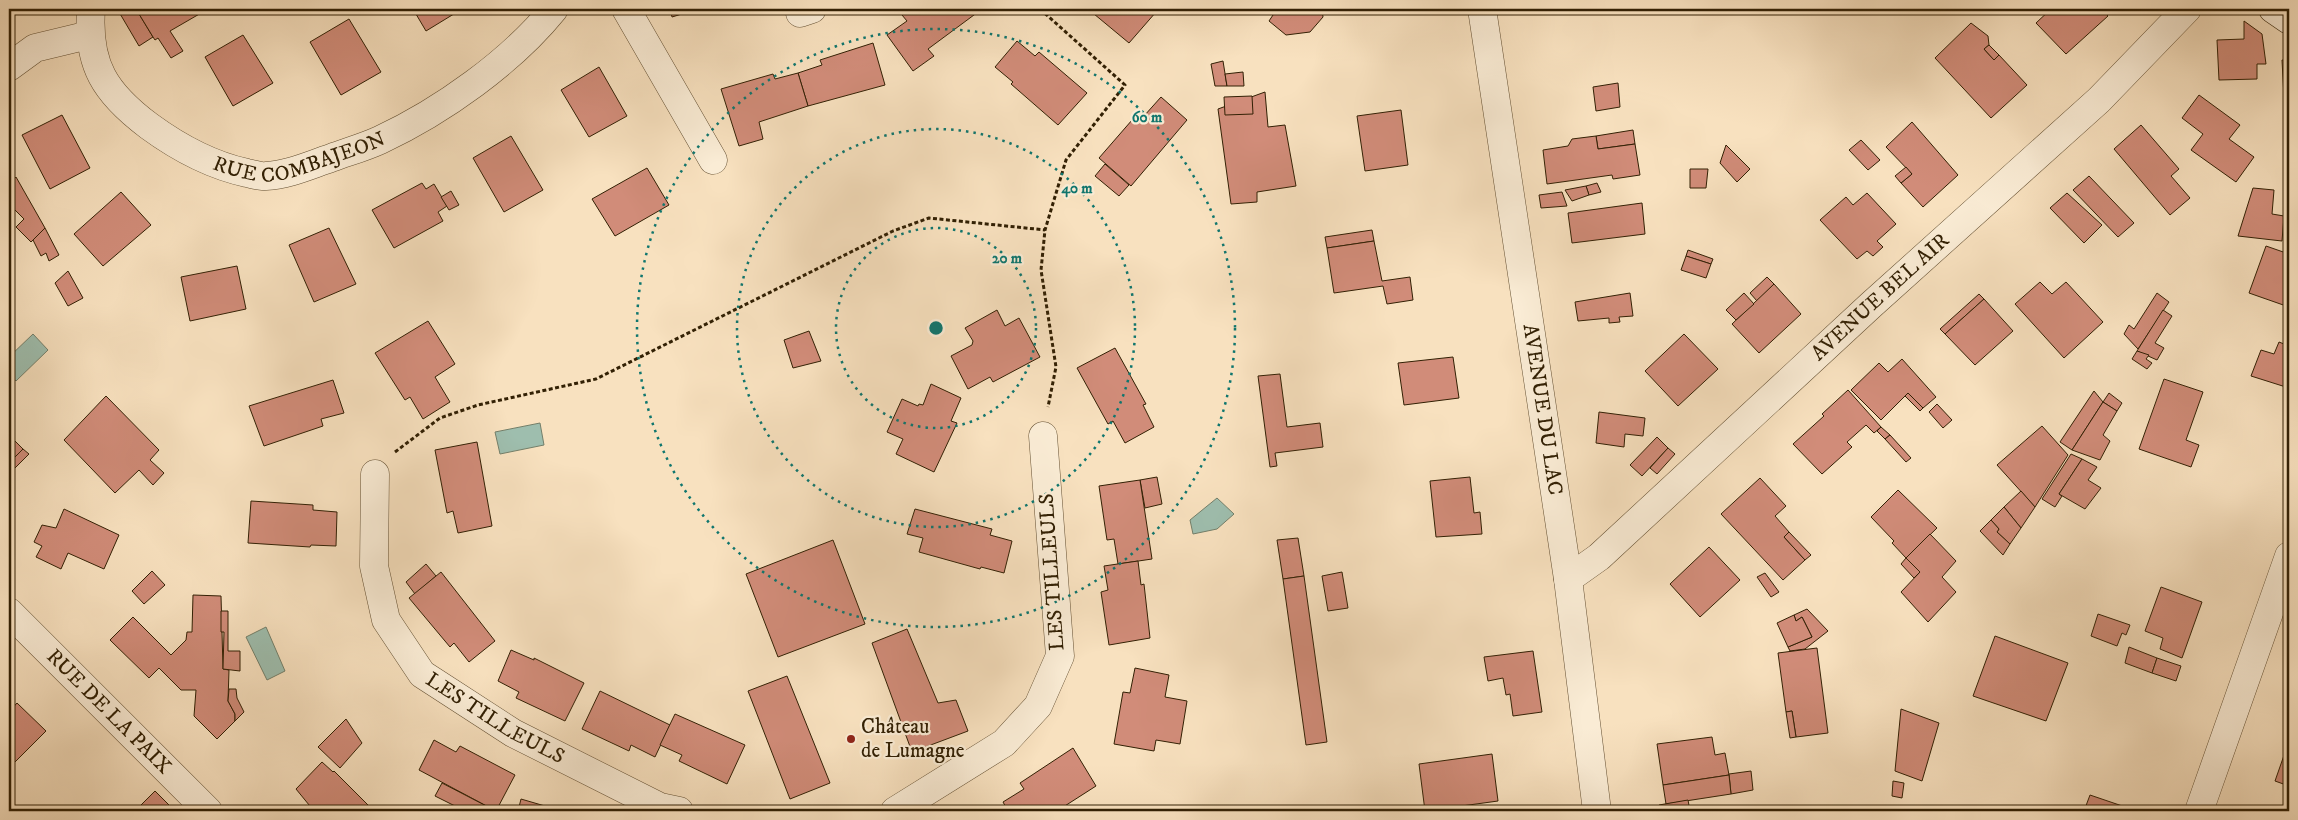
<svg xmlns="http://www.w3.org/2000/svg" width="2298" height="820" font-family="'IM FELL DW Pica',serif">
<rect width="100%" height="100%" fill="#f8e1bf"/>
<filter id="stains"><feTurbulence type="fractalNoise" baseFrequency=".004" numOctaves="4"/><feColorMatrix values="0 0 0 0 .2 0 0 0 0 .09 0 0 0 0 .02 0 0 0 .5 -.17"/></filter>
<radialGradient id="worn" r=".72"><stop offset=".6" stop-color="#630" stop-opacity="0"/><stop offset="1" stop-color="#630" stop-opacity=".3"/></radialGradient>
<g fill="#9ebeae" stroke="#737f6a">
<path d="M33,334L48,350L16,381L13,378L9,380V357Z"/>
<path d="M540,423L544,445L500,454L495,432Z"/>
<path d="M1217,498L1234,514L1217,529L1193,534L1190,520Z"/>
<path d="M266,627L285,671L267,680L246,637Z"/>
</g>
<g fill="#d18c79" stroke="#322004">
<path d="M124,9H136L153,37L139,46L119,12Z"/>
<path d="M136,9H208L170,31L183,51L171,58L158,38L155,40L153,37Z"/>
<path d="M413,9H462L426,31Z"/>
<path d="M670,9H698L672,17Z"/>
<path d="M910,9H975L978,12L928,49L934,56L913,71L887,35L907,21L902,15Z"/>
<path d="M1088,9H1152L1156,12L1129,43Z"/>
<path d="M1271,9H1322L1323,17L1310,32L1286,35L1269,21L1275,12Z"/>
<path d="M2051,9H2101L2108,16L2066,54L2036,23Z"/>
<path d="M349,19L381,72L341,95L310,42Z"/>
<path d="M2244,21L2262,34L2266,64H2257V79L2219,80L2217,40L2244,39Z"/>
<path d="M1971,23L1988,36L1989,45L1984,49L1994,60L1999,55L2027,85L1991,118L1935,58Z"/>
<path d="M243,35L273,83L233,106L205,57Z"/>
<path d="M1017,41L1035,56L1039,52L1087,93L1058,125L1011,84L1013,82L995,67Z"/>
<path d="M873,43L885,85L808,106L798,73L822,65L820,60Z"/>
<path d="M1989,45L1999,55L1994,60L1984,49Z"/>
<path d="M2282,60H2289V97H2284Z"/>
<path d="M1223,61L1227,86H1215L1211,64Z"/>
<path d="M599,67L627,116L589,137L561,90Z"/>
<path d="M1243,72L1244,86H1227L1225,74Z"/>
<path d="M798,73L808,106L759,122L763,139L739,146L721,89L773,74L775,79Z"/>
<path d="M1618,83L1620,107L1596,111L1593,87Z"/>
<path d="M1265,92L1268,127L1285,125L1296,186L1257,192V202L1231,204L1218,109Z"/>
<path d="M2199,95L2240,125L2229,139L2254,157L2236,182L2191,150L2203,134L2182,118Z"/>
<path d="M1252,96L1253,114L1225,115L1224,97Z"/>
<path d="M1161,97L1187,120L1131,186L1099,158L1139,112L1144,116Z"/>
<path d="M1401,110L1408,165L1365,171L1357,116Z"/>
<path d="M62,115L90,168L50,189L22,135Z"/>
<path d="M1912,122L1958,175L1923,207L1901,183L1912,174L1886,147Z"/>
<path d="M2141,125L2179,169L2171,176L2190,198L2170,215L2114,149Z"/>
<path d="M1633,130L1635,144L1598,149L1596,136Z"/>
<path d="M511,136L543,190L504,212L473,158Z"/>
<path d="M1596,136L1598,149L1635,144L1640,175L1613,179L1612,175L1547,184L1543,150L1568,146L1572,139Z"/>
<path d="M1861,140L1880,160L1868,170L1849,150Z"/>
<path d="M1726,145L1750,169L1737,182L1720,163Z"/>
<path d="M1105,164L1129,185L1119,196L1095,176Z"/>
<path d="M1906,167L1912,174L1901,183L1895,176Z"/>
<path d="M647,168L669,205L615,236L592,199Z"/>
<path d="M1690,169H1708L1706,188H1690Z"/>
<path d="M2089,176L2134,223L2118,237L2073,190Z"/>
<path d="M16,177L45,228L31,242L16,227L24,219L9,204V184Z"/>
<path d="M422,183L426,189L434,184L447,206L438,212L443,221L394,248L372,210Z"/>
<path d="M1597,183L1601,192L1589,195L1586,186Z"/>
<path d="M1586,186L1589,195L1572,201L1565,190Z"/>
<path d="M2253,188L2274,190L2272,214L2284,216L2282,241L2238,236Z"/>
<path d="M451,191L459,205L449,210L441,197Z"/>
<path d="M121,192L151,225L103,266L74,234Z"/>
<path d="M1562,192L1567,206L1541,208L1539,195Z"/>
<path d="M1867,193L1896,224L1877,241L1883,247L1873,256L1867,251L1857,259L1820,220L1846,197L1853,205Z"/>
<path d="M2067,193L2102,225L2084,243L2050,208Z"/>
<path d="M1642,203L1645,234L1572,243L1568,213Z"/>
<path d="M45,228L59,255L49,261L46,253L41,256L33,240Z"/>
<path d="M329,228L356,284L314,302L289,245Z"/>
<path d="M1372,230L1374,241L1327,248L1325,237Z"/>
<path d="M1374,241L1382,281L1410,277L1413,300L1387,304L1383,286L1334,293L1327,248Z"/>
<path d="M2266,246L2289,254V307L2249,293Z"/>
<path d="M1688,250L1713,259L1711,264L1686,256Z"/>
<path d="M1686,256L1711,264L1706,278L1681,270Z"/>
<path d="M237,266L246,309L190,321L181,277Z"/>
<path d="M68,271L83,298L68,306L55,283Z"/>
<path d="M1767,277L1774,284L1757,301L1750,293Z"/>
<path d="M2040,282L2052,294L2066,282L2103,322L2064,358L2015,304Z"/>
<path d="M1774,284L1801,314L1759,353L1732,324Z"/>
<path d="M1630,293L1633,316L1619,317L1620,322L1609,323V318L1578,321L1575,302Z"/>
<path d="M1744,293L1754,304L1736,320L1726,310Z"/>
<path d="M2157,293L2169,302L2138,349L2124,334L2129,325L2134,329Z"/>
<path d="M1979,294L1984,299L1945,334L1940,329Z"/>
<path d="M1984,299L2013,331L1975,365L1945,334Z"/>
<path d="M997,310L1005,326L1019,318L1040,357L993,382L990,377L968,389L951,356L972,345L973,341L965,328Z"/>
<path d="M2163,310L2172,316L2155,343L2164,348L2157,360L2137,351Z"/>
<path d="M428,321L455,364L435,377L450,402L423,419L410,397L405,400L375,353Z"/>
<path d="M809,331L821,361L793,368L784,340Z"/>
<path d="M1684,334L1718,369L1678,406L1645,371Z"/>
<path d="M2279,342L2289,346V388L2251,376L2261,350L2274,354Z"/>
<path d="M1115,348L1146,404L1143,405L1154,427L1125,443L1113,421L1108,424L1077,368Z"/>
<path d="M2137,351L2149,355L2146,359L2152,363L2147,369L2132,359Z"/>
<path d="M1453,357L1459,398L1404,405L1398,363Z"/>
<path d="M1902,359L1936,397L1923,408L1908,393L1881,420L1851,390L1879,363L1888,372Z"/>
<path d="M1280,374L1287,427L1320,423L1323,447L1275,453L1277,466L1270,467L1258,376Z"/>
<path d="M2164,379L2203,392L2186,440L2199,445L2191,467L2139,449Z"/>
<path d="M333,380L344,413L321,419L323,426L264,446L249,406Z"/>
<path d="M931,384L961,398L951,421L957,423L934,472L896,454L903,439L887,432L902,399L918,406L919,404L923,405Z"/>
<path d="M1848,390L1881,427L1874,433L1866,425L1847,442L1852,447L1822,474L1793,444L1824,416L1822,414Z"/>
<path d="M2094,391L2103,402L2072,450L2060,442Z"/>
<path d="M1908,393L1923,408L1920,411L1905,396Z"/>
<path d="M2109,393L2122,403L2117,411L2103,402Z"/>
<path d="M106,396L159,450L150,460L164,473L153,485L139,470L115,493L64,440Z"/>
<path d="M2103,402L2117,411L2103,435L2110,441L2100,460L2072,450Z"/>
<path d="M1937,404L1952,420L1943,428L1929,412Z"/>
<path d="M1599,412L1645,418L1643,436L1625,434L1624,447L1596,443Z"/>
<path d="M2042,426L2068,455L2035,507L1997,465Z"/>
<path d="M1881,427L1890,435L1885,439L1877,431Z"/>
<path d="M9,435L23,449L9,463Z"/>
<path d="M1890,435L1911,458L1906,462L1885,439Z"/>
<path d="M1657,437L1668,448L1642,476L1630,465Z"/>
<path d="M477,442L492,526L458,533L453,511L447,513L435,450Z"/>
<path d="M1668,448L1675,454L1657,474L1650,468Z"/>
<path d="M23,449L29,454L9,474V463Z"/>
<path d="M2071,454L2082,459L2059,494L2062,496L2055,507L2042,499Z"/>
<path d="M2082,459L2097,467L2088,480L2101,488L2085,509L2059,494Z"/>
<path d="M1157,477L1162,504L1145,508L1140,480Z"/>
<path d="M1470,477L1474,513L1480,512L1482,534L1436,537L1430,481Z"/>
<path d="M1760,478L1786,506L1775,516L1789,532L1784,537L1805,560L1783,580L1721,514Z"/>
<path d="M1140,480L1152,559L1118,564L1114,539L1107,540L1099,486Z"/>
<path d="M1898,490L1937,528L1906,558L1892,543L1894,541L1871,517Z"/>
<path d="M2021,491L2035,507L2021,528L2004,507Z"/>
<path d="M251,501L313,505V510L337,512L336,546L311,545L310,547L248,543Z"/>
<path d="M2004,507L2021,528L2010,544L1997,532L1999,529L1991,520Z"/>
<path d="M64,509L119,535L104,569L68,553L61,569L36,557L42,546L34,542L42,525L56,528Z"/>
<path d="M915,509L992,529L990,535L1012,541L1004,573L981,567L980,569L919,552L923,538L907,534Z"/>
<path d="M1991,520L1999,529L1997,532L2010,544L2003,555L1980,531Z"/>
<path d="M1789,532L1811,555L1805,560L1784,537Z"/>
<path d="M1930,534L1956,561L1942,577L1956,592L1928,622L1901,592L1920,572L1906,558Z"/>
<path d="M1298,538L1304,576L1283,579L1277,540Z"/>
<path d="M833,540L865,624L778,657L746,574Z"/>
<path d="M1709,547L1740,580L1700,617L1670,584Z"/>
<path d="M1906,558L1920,572L1914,578L1901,564Z"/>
<path d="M1138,561L1141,585L1144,584L1150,638L1109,645L1101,592L1108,590L1104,566Z"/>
<path d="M426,564L436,576L415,594L406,582Z"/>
<path d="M152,571L165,585L144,604L132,591Z"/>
<path d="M441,572L495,641L469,662L454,643L450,647L409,598Z"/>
<path d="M1342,572L1348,608L1328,611L1322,576Z"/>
<path d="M1765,573L1779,592L1771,597L1757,577Z"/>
<path d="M1304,576L1327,742L1306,745L1283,579Z"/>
<path d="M2161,587L2202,602L2182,658L2160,649L2163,638L2145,631Z"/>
<path d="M193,595L221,596L223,669L229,670L228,701L235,714V721L217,739L194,716L196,690H181L159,668L149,678L110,640L133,617L171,655L186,640L187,632H192Z"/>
<path d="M1807,609L1828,631L1805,649L1790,651L1788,647L1812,637L1802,617L1796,621L1794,615Z"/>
<path d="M221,611H228V651H240V671L223,669L224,632H221Z"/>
<path d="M2098,614L2130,625L2126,635L2122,633L2117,646L2091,636Z"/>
<path d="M1794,615L1796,621L1802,617L1812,637L1788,647L1777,623Z"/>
<path d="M907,629L938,703L956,700L968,731L912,752L872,643Z"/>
<path d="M1995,636L2068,663L2046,721L1973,696Z"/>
<path d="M2129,647L2157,658L2152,673L2125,663Z"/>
<path d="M1817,648L1828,733L1796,737L1792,711L1786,712L1778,653Z"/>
<path d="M511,650L534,660V658L584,683L565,721L516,698L519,692L498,681Z"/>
<path d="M1533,651L1542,712L1513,716L1510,694L1506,695L1503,678L1488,681L1484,657Z"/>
<path d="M2157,658L2181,666L2176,681L2152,673Z"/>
<path d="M1135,668L1169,675L1165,697L1187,701L1180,744L1156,740L1154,751L1114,744L1123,692L1130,693Z"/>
<path d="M787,676L830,783L790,799L748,691Z"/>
<path d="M229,689H236L237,698L244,712L235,721V714L228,701Z"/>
<path d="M600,691L670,725L655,757L631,745L629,751L582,729Z"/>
<path d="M17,703L46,731L9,768V712Z"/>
<path d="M1901,709L1939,723L1922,781L1895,771Z"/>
<path d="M1792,711L1796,737L1790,738L1786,712Z"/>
<path d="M675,714L745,745L727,784L679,761L682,755L660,745Z"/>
<path d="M346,719L362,743L340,768L318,747Z"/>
<path d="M1712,737L1715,755L1725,753L1729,775L1663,785L1657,744Z"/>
<path d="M434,740L456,752L460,746L515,775L496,811L419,770Z"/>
<path d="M2289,741V786L2275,781Z"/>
<path d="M1073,748L1096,786L1057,811H1008L1003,802L1024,789L1020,783Z"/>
<path d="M1492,754L1498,801L1425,811L1419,764Z"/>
<path d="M322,762L333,772L334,771L374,811H314L296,789Z"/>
<path d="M1751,771L1753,790L1731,794L1729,774Z"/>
<path d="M1729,775L1731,794L1666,804L1663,785Z"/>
<path d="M1893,781L1904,783L1902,798L1892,796Z"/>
<path d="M442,783L496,811H465L435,796Z"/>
<path d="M155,791L170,806L165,811H135Z"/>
<path d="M2090,795L2137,811H2084Z"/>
<path d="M521,799L562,811H518Z"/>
<path d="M1688,800L1690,811H1660L1659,805Z"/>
</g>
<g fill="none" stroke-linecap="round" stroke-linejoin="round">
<defs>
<g id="street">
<path id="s1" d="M91,9C87,65 105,93 149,126C179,148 210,165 247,173C253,174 260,177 266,176C288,175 310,165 331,158C347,152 365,147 380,140C442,111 511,62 554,9"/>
<path d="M626,9L713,160"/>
<path id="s2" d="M1482,9L1568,579L1597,811"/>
<path d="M800,13L812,9"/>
<path d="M9,67L35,48L89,35"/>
<path id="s3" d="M375,474L374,566L386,620L422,674L513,733L660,807L679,811"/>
<path id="s4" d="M1568,579L1599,557L1871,305L2099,100L2187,9"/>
<path id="s5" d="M9,612L208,811"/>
<path d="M895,811L1004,743L1038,706L1060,656L1043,436"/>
<path d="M2199,811L2289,556"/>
</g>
<path id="secondary" d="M2273,9L2289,20"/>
</defs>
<use href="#street" stroke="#645033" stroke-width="29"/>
<use href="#secondary" stroke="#322004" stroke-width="29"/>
<g stroke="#322004" stroke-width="3" stroke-dasharray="4 2.5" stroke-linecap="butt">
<path d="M1040,9L1125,85L1066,160L1045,230L1041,270L1056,367L1048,407"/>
<path d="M395,452L440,418L478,405L596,379L893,231L929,218L1045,230"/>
</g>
<use href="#street" stroke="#faecd5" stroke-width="28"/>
<use href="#secondary" stroke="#faecd5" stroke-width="28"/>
</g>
<g fill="none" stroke="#0f766e" stroke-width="2.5" stroke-dasharray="2.5 5">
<circle cx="936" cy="328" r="100"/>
<circle cx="936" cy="328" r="199"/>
<circle cx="936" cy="328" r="299"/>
</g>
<circle fill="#8f2418" stroke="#faecd5" stroke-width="2" cx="851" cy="739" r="5"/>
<g text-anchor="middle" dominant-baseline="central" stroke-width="4.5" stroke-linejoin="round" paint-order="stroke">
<g font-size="21" fill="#322004" stroke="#faecd5">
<text stroke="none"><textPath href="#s1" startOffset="302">RUE COMBAJEON</textPath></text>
<text stroke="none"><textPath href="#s4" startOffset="421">AVENUE BEL AIR</textPath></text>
<text stroke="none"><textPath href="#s2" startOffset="405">AVENUE DU LAC</textPath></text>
<text transform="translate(1052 572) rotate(-94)">LES TILLEULS</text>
<text stroke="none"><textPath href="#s5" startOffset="141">RUE DE LA PAIX</textPath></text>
<text stroke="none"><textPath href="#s3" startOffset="298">LES TILLEULS</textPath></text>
</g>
<g font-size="21" fill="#322004" stroke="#faecd5" text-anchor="start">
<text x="861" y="727">Château<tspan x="861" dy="24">de Lumagne</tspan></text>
</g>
</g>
<circle cx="936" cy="328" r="8" fill="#0f766e" stroke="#faecd5" stroke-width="2.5"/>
<g font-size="15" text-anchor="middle" font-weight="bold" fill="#0f766e" stroke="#faecd5" stroke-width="4.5" stroke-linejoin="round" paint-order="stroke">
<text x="1147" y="122">60 m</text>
<text x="1077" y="193">40 m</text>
<text x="1007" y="263">20 m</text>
</g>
<rect width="2298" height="820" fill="none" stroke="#f8e1bf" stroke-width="30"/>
<rect x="10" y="10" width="2278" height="800" fill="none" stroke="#322004" stroke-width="2.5"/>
<rect x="15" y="15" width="2268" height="790" fill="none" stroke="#322004"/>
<rect width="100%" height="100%" filter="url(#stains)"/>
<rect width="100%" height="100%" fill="url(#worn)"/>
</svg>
